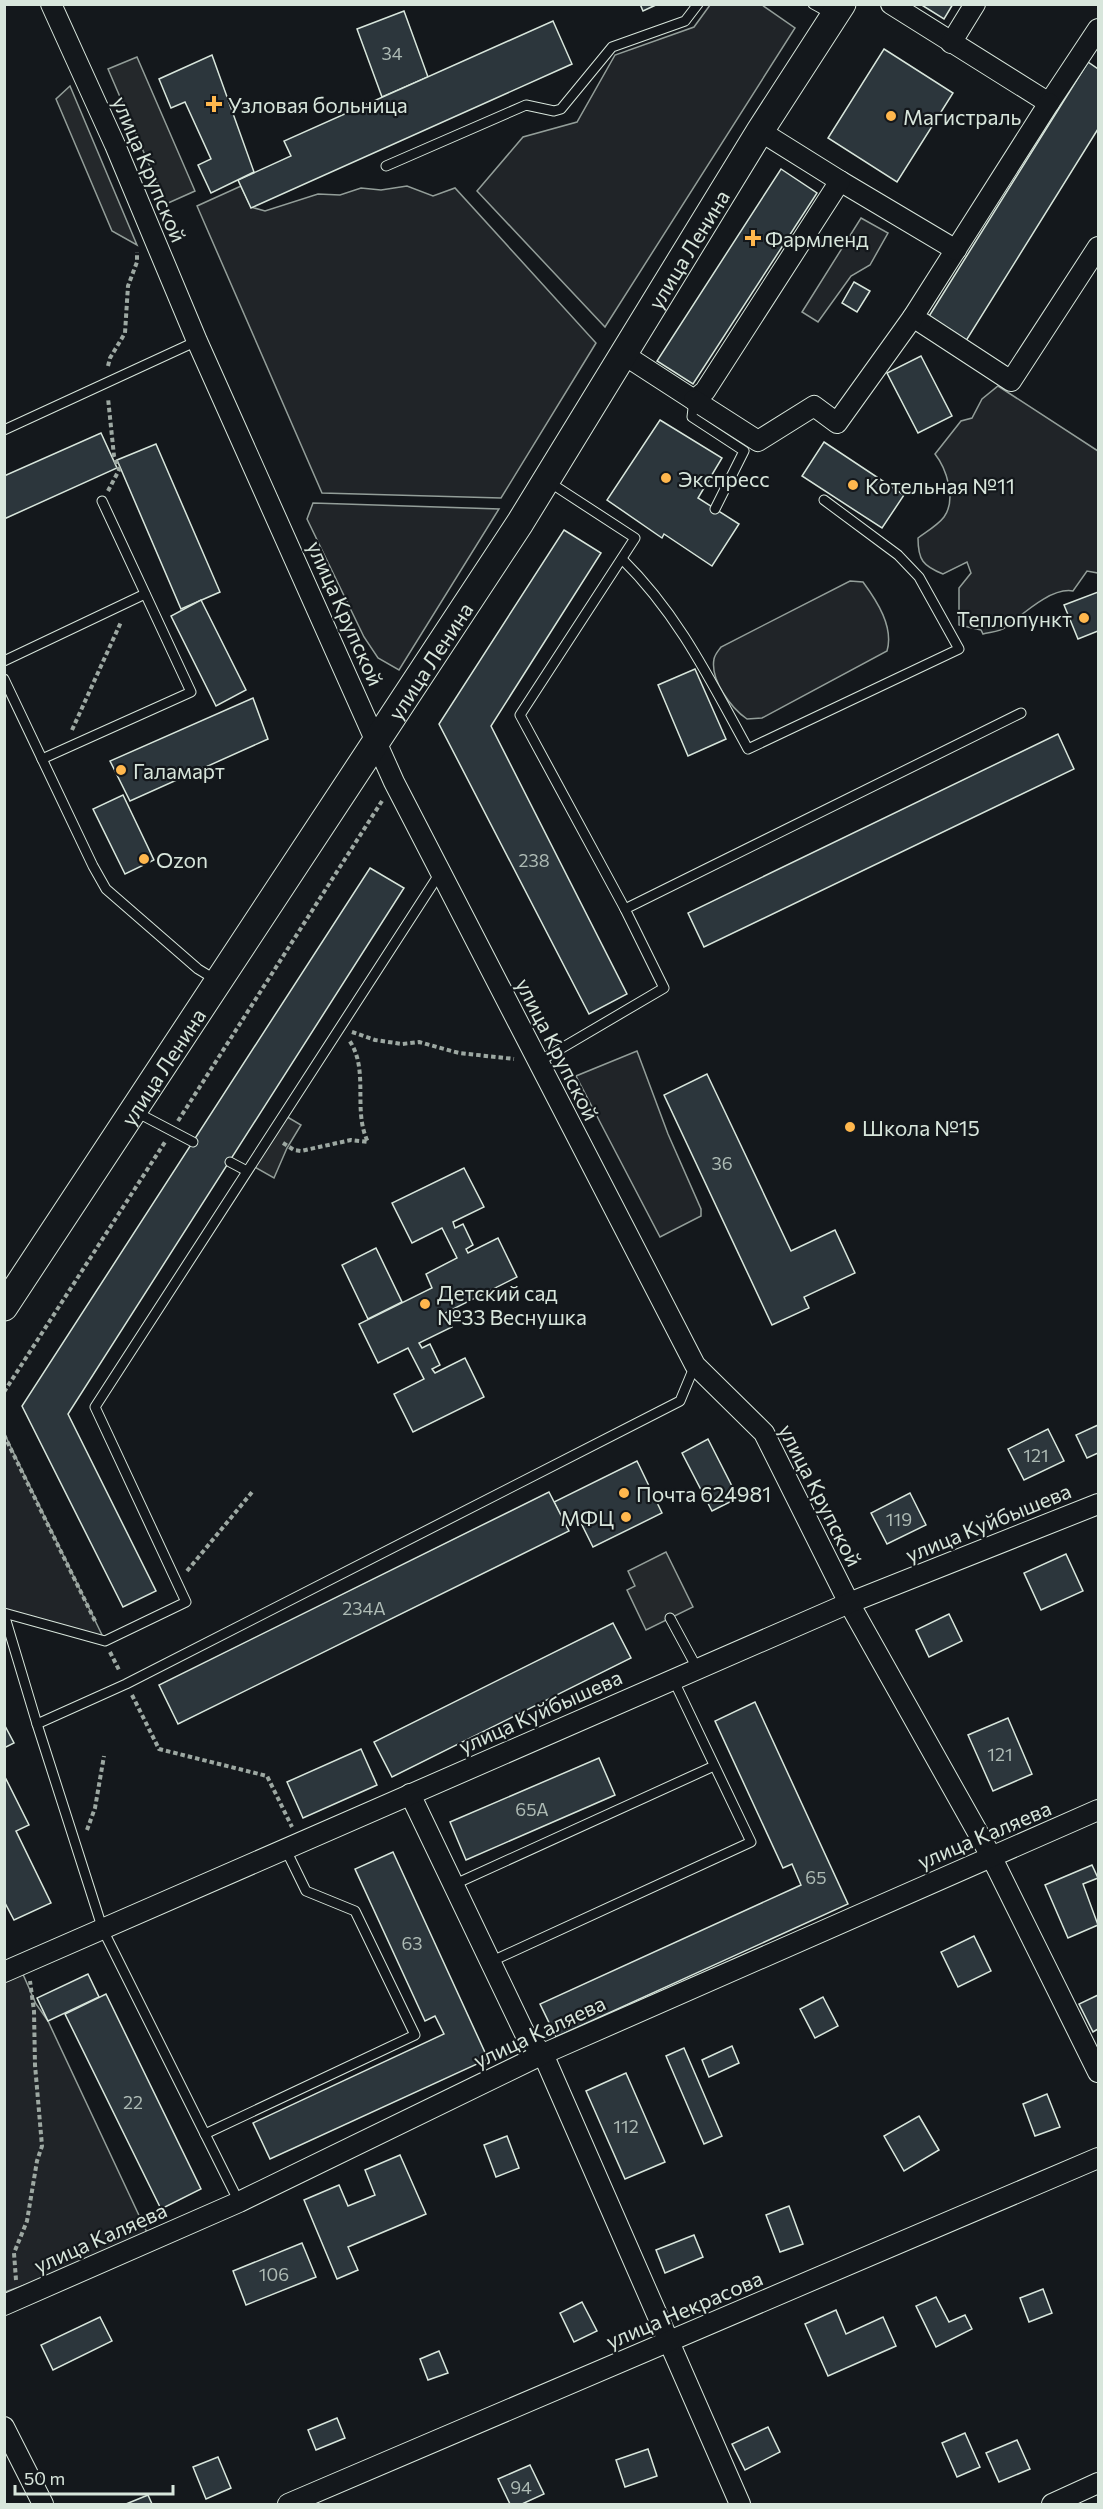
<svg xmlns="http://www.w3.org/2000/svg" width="1103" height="2509" font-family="Commissioner,sans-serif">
<rect width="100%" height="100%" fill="#14181c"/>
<g fill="#202428" stroke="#939e99" stroke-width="1.5">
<path d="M710,5H762L795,28L605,327L477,191L523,137L577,122L615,55L694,27Z"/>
<path d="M241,186L251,207L265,211L318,194L340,195L361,188L381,190L407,186L433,196L455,188L596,343L501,498L322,493L197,206Z"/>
<path d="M861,218L888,233L870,265L851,276L818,322L802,312Z"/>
<path d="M998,386L1098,451V573L1087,571L1073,591C1051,587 1022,615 1006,627C1000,632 990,632 983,634L981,630L959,625V588L971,573L967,562L943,574C923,566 918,560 918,538C926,532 938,525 944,517C957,499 946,468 935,454L961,421L972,418L982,399Z"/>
<path d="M313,503L499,509L399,670L378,658L364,637L307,519Z"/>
<path d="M850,581L863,582C877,601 894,627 887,651L762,718L747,719C731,708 710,680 714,659C715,654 719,650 721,647Z"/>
<path d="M637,1051L668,1134L701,1209V1216L660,1237L576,1076Z"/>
<path d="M5,1435L105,1641L5,1613Z"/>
<path d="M22,1972L36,2004L48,2021L151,2241L5,2292L4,1980Z"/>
</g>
<g fill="#24282b" stroke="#939e99" stroke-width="1.5">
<path d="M137,57L195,191L166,204L108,69Z"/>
<path d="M70,86L137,245L112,231L56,99Z"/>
<path d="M284,1115L301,1125L287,1148L274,1178L251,1165Z"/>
<path d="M666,1552L693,1607L646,1630L627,1590L635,1586L628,1571Z"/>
</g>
<g fill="#2c363c" stroke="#d8e6dc" stroke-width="1.5">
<path d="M640,4H658L643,11Z"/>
<path d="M920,4H953L944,19Z"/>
<path d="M404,11L428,77L382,97L357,29Z"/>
<path d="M553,21L572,64L251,208L238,180L291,156L284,141Z"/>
<path d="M884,49L953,93L897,182L828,138Z"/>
<path d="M212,55L254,172L211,193L198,165L211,159L185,102L171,108L159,79Z"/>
<path d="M1088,62L1098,69V129L964,344L926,321Z"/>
<path d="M781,169L817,193L693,384L657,361Z"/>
<path d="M854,282L870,291L857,312L842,303Z"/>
<path d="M921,356L952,416L918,433L887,373Z"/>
<path d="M660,420L722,458L698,498L739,524L712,566L664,534L662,538L607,500Z"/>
<path d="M101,433L117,468L4,519V476Z"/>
<path d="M824,442L904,495L882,528L802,476Z"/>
<path d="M156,444L220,592L181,609L117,460Z"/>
<path d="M564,530L601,553L491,726L627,994L589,1014L439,724Z"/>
<path d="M1098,592V631L1078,639L1064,605Z"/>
<path d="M201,600L246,690L216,706L171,616Z"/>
<path d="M695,669L726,739L688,756L658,685Z"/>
<path d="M253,698L268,739L130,801L110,761Z"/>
<path d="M1058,734L1074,769L704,947L688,913Z"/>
<path d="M123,795L154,860L125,874L93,809Z"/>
<path d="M370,868L404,888L68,1414L156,1591L123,1607L22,1406Z"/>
<path d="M707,1074L791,1251L835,1230L855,1273L804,1297L809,1308L772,1325L664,1095Z"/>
<path d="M464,1168L484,1207L453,1222L455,1228L463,1224L473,1245L466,1249L468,1253L498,1238L517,1277L445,1313L452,1327L419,1343L422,1348L430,1344L440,1365L432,1369L435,1373L465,1358L484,1397L413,1432L394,1394L424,1379L408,1348L378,1363L359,1324L432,1288L426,1274L457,1258L442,1228L412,1243L392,1203Z"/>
<path d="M376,1248L402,1302L368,1319L342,1265Z"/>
<path d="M1098,1425V1453L1087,1458L1076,1435Z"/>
<path d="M1048,1429L1064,1461L1024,1480L1008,1449Z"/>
<path d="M708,1439L738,1498L712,1511L682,1453Z"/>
<path d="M637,1461L662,1513L593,1547L577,1515L564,1522L554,1502Z"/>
<path d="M549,1492L569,1531L178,1724L159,1685Z"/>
<path d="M910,1493L926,1525L887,1544L871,1513Z"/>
<path d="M1066,1554L1083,1591L1041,1610L1024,1573Z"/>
<path d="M949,1614L962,1641L929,1657L916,1630Z"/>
<path d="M613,1623L631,1658L392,1777L374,1742Z"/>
<path d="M755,1702L848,1904L556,2037L540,2004L801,1885L792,1864L783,1868L715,1721Z"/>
<path d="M1008,1718L1032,1774L993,1791L968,1735Z"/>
<path d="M4,1724L14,1743L4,1748Z"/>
<path d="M361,1749L377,1785L303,1818L287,1782Z"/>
<path d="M599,1758L615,1795L466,1860L450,1822Z"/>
<path d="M4,1775L29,1825L16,1831L51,1903L14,1920L4,1901Z"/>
<path d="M393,1852L488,2059L270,2159L253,2123L444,2034L435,2016L425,2021L355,1869Z"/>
<path d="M1092,1865L1098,1878L1083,1884L1098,1925L1068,1938L1045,1885Z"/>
<path d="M974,1936L991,1971L958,1987L941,1952Z"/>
<path d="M88,1974L99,1997L48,2021L37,1998Z"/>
<path d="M106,1994L201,2189L161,2209L65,2014Z"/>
<path d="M1098,1995V2029L1093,2032L1079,2004Z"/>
<path d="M823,1997L838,2026L815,2038L800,2009Z"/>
<path d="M732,2046L739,2063L709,2077L702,2060Z"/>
<path d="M684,2048L722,2136L704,2144L666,2056Z"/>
<path d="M626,2073L665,2162L625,2179L586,2091Z"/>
<path d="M1047,2094L1060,2127L1035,2136L1023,2104Z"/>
<path d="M919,2116L939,2150L904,2171L884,2136Z"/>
<path d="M507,2136L519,2168L496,2177L484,2145Z"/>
<path d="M400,2155L426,2214L348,2247L358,2270L337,2279L304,2200L339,2185L348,2206L375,2195L365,2170Z"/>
<path d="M789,2206L803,2244L780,2252L766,2215Z"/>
<path d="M694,2235L703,2257L665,2273L656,2250Z"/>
<path d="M302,2243L316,2277L246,2305L233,2271Z"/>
<path d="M1043,2289L1052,2313L1029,2322L1020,2298Z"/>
<path d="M936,2297L949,2322L965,2315L972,2329L936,2347L916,2306Z"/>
<path d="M582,2302L597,2331L574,2342L560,2313Z"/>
<path d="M836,2310L846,2334L883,2317L896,2346L828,2376L805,2324Z"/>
<path d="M100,2317L112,2341L53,2370L41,2345Z"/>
<path d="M439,2351L448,2373L428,2380L420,2359Z"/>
<path d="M337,2418L345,2438L316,2450L308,2430Z"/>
<path d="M768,2427L780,2452L745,2470L732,2444Z"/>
<path d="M965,2433L980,2467L957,2477L942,2443Z"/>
<path d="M1017,2440L1030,2469L999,2482L986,2453Z"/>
<path d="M648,2449L657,2476L625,2487L616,2460Z"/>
<path d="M218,2457L231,2488L206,2499L193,2467Z"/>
<path d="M530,2465L544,2494L522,2504H510L498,2479Z"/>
<path d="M148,2495L152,2504H126Z"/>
</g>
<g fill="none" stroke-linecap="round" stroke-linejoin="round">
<defs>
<g id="lane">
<path d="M813,4L833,15"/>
<path d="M386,166L526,105L554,111L561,109L612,47L685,21L698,4"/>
<path d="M694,400L692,417L744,451L715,509"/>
<path d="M4,430L197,341"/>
<path d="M549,482L635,538L520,715L625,909"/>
<path d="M622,559C679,615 710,680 748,749L959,649L919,577L898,555L824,500"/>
<path d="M4,661L145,594"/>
<path d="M4,679L93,866L106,889L198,969L216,980"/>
<path d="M42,759L191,692L102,501"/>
<path d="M538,1062L664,988L625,909L1021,713"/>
<path d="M136,1112L193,1142"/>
<path d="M230,1162L247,1171"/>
<path d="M4,1613L105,1641L186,1602L95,1407L440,873"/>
<path d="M4,1614L37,1724"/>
<path d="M670,1618L697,1668"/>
<path d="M453,1885L714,1766"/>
<path d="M490,1962L751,1842L673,1679"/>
<path d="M205,2134L415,2035L355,1911L306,1891L286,1850"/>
<path d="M239,2202L103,1930L37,1724L126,1684L680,1401L695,1365"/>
</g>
<g id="street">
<path d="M51,4L115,145L197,341L394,782L695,1365L764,1433L849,1603L991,1856L1098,2072"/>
<path d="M891,4L1049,103L1098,29"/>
<path d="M951,43L975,4"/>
<path d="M1049,103L913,317L1011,381L1098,247"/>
<path d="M840,181L956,250"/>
<path d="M623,354L694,400L705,391L840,181L760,131"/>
<path d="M694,400L758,441L814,406L837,423L913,317"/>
<path d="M410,1794L526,2036L543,2054L740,2504"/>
<path d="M4,1972L849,1603L1098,1504"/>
<path d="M4,2305L239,2202L543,2054L1098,1810"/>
<path d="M4,2427L43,2504"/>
<path d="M288,2504L1098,2158"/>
<path d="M1052,2504L1098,2483"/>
</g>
<g id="secondary">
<path id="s1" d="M4,1307L520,523L760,131L842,4"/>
</g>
</defs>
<use href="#lane" stroke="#d8e6dc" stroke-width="11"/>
<use href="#street" stroke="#d8e6dc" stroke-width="22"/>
<use href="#secondary" stroke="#d8e6dc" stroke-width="29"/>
<g stroke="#9da8a2" stroke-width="4" stroke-dasharray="4.5 3" stroke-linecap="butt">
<path d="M108,366L110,358L125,333L128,286L137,262V252"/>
<path d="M108,491L119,470L114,456L108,398"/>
<path d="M72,730L121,622"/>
<path d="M352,1032L375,1040L402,1044L419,1042L459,1053L514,1059"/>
<path d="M178,1121L382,801"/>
<path d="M283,1143L294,1150L301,1151L351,1140L368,1142C352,1110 370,1070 349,1040"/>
<path d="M4,1392L165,1142"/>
<path d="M4,1435L96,1623"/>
<path d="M187,1571L253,1491"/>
<path d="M110,1652L120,1672"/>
<path d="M132,1695L159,1749L267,1776L292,1827"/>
<path d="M87,1830L95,1808L104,1756"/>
<path d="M16,2280L14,2253L27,2221L37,2161L42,2146L35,2065L34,2011L30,1981"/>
</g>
<use href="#lane" stroke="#14181c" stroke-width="9"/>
<use href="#street" stroke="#14181c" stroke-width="20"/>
<use href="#secondary" stroke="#14181c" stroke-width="27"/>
</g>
<g fill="#ffb74d" stroke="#14181c" stroke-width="2">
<path d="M211 95h6v6h6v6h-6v6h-6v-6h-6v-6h6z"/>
<circle cx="891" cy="116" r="6"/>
<path d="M750 229h6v6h6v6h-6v6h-6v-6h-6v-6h6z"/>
<circle cx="666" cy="478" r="6"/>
<circle cx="853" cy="485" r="6"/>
<circle cx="1084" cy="618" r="6"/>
<circle cx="121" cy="770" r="6"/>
<circle cx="144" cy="859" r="6"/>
<circle cx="850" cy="1127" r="6"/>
<circle cx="425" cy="1304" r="6"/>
<circle cx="624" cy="1493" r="6"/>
<circle cx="626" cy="1517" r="6"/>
</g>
<g text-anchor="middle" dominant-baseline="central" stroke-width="4.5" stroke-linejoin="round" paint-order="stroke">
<g font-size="18" fill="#adbab4">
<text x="392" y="53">34</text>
<text x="534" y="860">238</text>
<text x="722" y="1163">36</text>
<text x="1036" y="1455">121</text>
<text x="899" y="1519">119</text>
<text x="364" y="1608">234А</text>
<text x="1000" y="1754">121</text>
<text x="532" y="1809">65А</text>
<text x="816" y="1877">65</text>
<text x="412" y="1943">63</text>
<text x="133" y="2102">22</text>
<text x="626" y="2126">112</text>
<text x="274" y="2274">106</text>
<text x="521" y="2487">94</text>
</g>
<g font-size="21" fill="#d8e6dc" stroke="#14181c" text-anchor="start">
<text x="228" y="104">Узловая больница</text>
<text x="903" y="116">Магистраль</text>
<text x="765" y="238">Фармленд</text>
<text x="678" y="478">Экспресс</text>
<text x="865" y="485">Котельная №11</text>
<text x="1072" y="618" text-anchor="end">Теплопункт</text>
<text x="133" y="770">Галамарт</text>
<text x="156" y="859">Ozon</text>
<text x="862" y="1127">Школа №15</text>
<text x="437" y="1292">Детский сад<tspan x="437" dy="24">№33 Веснушка</tspan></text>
<text x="636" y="1493">Почта 624981</text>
<text x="614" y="1517" text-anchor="end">МФЦ</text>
</g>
<g font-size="21" fill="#d8e6dc" stroke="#14181c">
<text transform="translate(150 169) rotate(67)">улица Крупской</text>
<text stroke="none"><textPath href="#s1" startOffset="1260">улица Ленина</textPath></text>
<text transform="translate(346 613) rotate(66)">улица Крупской</text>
<text stroke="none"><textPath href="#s1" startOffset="774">улица Ленина</textPath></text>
<text transform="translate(558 1049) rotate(63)">улица Крупской</text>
<text stroke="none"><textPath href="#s1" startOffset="288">улица Ленина</textPath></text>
<text transform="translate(821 1495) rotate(63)">улица Крупской</text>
<text transform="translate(988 1522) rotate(-22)">улица Куйбышева</text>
<text transform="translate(540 1711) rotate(-24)">улица Куйбышева</text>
<text transform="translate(984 1834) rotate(-23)">улица Каляева</text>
<text transform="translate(539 2031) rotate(-25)">улица Каляева</text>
<text transform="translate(100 2237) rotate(-24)">улица Каляева</text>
<text transform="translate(684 2309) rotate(-23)">улица Некрасова</text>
</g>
</g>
<rect width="1103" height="2509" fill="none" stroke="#d8e6dc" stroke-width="12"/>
<path d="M15 2485v9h158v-9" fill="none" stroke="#d8e6dc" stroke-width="3"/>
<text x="24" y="2485" font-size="18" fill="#d8e6dc" stroke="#14181c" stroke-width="4.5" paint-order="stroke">50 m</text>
</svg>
